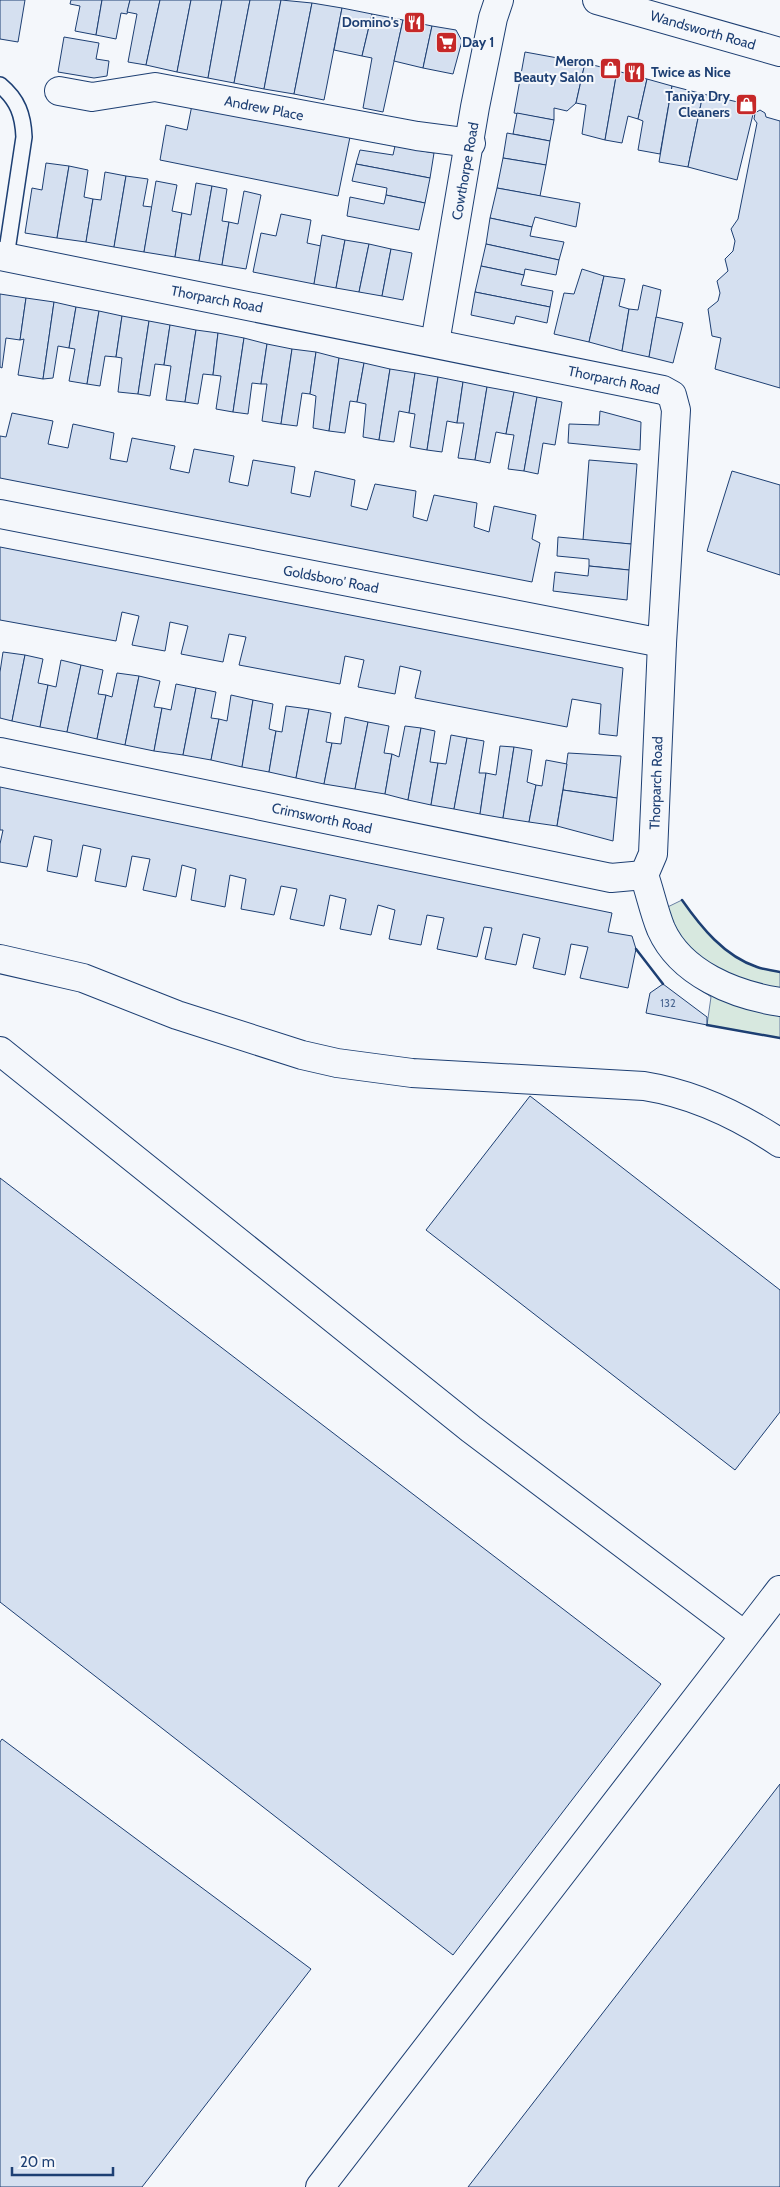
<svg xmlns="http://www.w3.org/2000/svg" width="780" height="2187" font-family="Cabin,sans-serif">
<rect width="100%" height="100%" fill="#f4f7fb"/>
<path fill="#d7e8df" stroke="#687fa3" d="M682,900C701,927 724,956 757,967C764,970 773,970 780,972V1038L707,1025L711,997L693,984L643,919Z"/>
<g fill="#d5e0f0" stroke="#1d3f73">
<path d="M0,0H25L18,42L0,39Z"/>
<path d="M71,0H102L96,35L75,31L80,6L70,4Z"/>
<path d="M102,0H130L127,14L121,13L116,39L96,35Z"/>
<path d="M130,0H160L146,65L128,62L137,14L127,12Z"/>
<path d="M160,0H191L177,72L146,65Z"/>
<path d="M191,0H222L208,78L177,72Z"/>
<path d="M222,0H250L234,83L208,78Z"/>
<path d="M250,0H281L264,89L234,83Z"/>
<path d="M281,0L312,3L294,94L264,89Z"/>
<path d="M312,3L342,8L324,100L294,94Z"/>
<path d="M342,8L372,14L362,56L334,50Z"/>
<path d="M372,14L403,20L383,112L363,108L372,58L362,56Z"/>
<path d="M403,20L432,26L423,68L394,61Z"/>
<path d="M432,26L456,30L462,41L453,74L423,68Z"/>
<path d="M64,37L99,43L96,59L109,61L107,76L94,78L58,72Z"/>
<path d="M525,52L585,63L576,103L567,111L554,108V120L514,113Z"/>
<path d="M585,63L617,71L605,140L582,134L586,105L576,103Z"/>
<path d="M617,71L647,79L638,119L628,116L622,143L605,140Z"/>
<path d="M647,79L672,86L660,154L638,150L643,121L638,119Z"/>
<path d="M672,86L703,94L688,167L659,162Z"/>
<path d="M703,94L755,106L737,180L688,167Z"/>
<path d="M192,105L350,137L338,196L160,160L166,125L187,130Z"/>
<path d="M760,110L765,113L766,117L780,121V388L715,369L721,338L712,336L708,309L718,301L720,293L717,281L728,271L725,259L733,251L735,241L731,229L738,219L757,123L754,119L755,113Z"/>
<path d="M517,113L554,120L550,141L513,134Z"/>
<path d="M507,133L550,141L546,165L503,158Z"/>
<path d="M395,146L434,153L430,178L356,164L360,150L393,155Z"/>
<path d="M503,158L546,165L540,196L497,188Z"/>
<path d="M46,163L69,166L57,238L25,233L32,188L42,190Z"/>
<path d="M356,164L430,178L425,203L386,195L387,188L352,181Z"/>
<path d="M69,166L88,170L84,197L93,199L86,242L57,238Z"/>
<path d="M105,172L126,176L114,247L86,242L93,199L101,200Z"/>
<path d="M126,176L148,179L143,206L152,207L144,252L114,247Z"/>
<path d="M156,181L177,185L172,211L182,213L175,257L144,252Z"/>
<path d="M196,183L212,186L199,261L175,257L182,213L191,215Z"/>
<path d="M212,186L227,189L222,221L229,222L222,265L199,261Z"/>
<path d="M497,188L580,203L576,227L535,217L532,227L490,218Z"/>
<path d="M244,191L261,195L246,269L222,265L229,222L238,224Z"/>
<path d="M386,195L425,203L419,230L347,216L350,197L384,204Z"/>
<path d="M281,214L311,220L307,243L321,246L314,284L253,272L261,233L276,236Z"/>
<path d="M490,218L532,227L530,236L564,242L559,260L486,244Z"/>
<path d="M322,235L345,240L336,288L314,284Z"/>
<path d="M345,240L369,244L359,292L336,288Z"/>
<path d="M369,244L391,249L382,296L359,292Z"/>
<path d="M486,244L559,260L556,275L525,269L524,275L481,266Z"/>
<path d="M391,249L412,253L403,300L382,296Z"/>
<path d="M481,266L524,275L521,285L553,291L550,307L475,292Z"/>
<path d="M582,269L604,276L589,342L554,334L564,293L574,294Z"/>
<path d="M604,276L625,279L619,306L629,309L622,351L589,342Z"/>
<path d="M643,285L661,290L649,357L622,351L629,309L638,310Z"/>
<path d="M475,292L550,307L547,323L516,316L514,324L471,315Z"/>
<path d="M0,294L26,298L20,340L6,338L2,368L0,367Z"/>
<path d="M26,298L54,302L43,379L18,375L24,339L20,340Z"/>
<path d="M54,302L76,307L69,348L58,346L53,378L43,379Z"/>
<path d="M76,307L99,311L87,384L69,381L75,349L69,348Z"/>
<path d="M99,311L122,316L116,357L105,356L100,386L87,384Z"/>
<path d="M122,316L149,321L138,394L118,392L122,358L116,357Z"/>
<path d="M656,317L683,323L673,363L649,357Z"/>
<path d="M149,321L170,325L164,365L155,364L150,396L138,394Z"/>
<path d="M170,325L196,330L185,402L166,400L171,366L164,365Z"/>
<path d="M196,330L218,333L213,375L203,374L198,404L185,402Z"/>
<path d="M218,333L244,338L233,412L216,409L221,376L213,375Z"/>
<path d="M244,338L267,344L261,384L252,383L248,414L233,412Z"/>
<path d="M267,344L292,349L281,424L262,421L267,384H261Z"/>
<path d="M292,349L316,352L310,394L302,393L297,426L281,424Z"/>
<path d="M316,352L339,358L329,431L313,428L316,396L310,394Z"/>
<path d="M339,358L364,363L357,402L350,401L345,433L329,431Z"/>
<path d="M364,363L390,369L379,440L363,437L366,404L357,402Z"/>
<path d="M390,369L415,373L409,413L399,411L394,442L379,440Z"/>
<path d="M415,373L438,377L427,450L410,447L415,414L409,413Z"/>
<path d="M438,377L463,382L457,423L447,421L442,452L427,450Z"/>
<path d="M463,382L487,387L475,460L458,458L464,423H457Z"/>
<path d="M487,387L514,392L506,434L496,432L490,463L475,460Z"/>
<path d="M514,392L537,397L524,471L508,469L514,435L506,434Z"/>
<path d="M537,397L562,402L555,445L543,443L538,474L524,471Z"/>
<path d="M600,411L641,422L640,450L568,443L569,424L599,425Z"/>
<path d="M12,413L53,421L48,444L68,448L73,424L114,433L110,459L127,462L132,438L175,446L170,469L189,473L194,449L234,456L229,482L248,486L253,460L295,467L291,493L310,497L315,471L355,480L351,506L367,510L375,484L416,491L413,517L427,521L434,495L477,503L474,527L489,532L494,506L536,515L532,539L540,543L532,582L0,478V436L6,437Z"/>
<path d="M589,460L637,464L631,544L583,540Z"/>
<path d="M732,471L780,485V575L707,551Z"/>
<path d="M558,537L631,544L629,570L589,566V559L557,556Z"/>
<path d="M0,547L623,668L617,736L599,734L601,704L572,699L567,727L415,698L421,671L400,666L395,694L358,687L364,660L345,656L340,684L239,665L246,637L229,634L223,662L181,654L188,626L170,622L165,651L132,645L139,616L122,612L116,641L0,620Z"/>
<path d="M589,566L629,570L627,600L553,591L555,572L588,576Z"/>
<path d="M3,652L25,655L12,721L0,718V672Z"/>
<path d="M25,655L43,659L38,683L48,685L40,727L12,721Z"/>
<path d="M61,660L81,665L67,732L40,727L48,685L56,687Z"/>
<path d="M81,665L103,670L98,694L106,695L97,739L67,732Z"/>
<path d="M117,673L139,676L125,745L97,739L106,695L112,697Z"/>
<path d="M139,676L160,681L154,707L162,708L154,751L125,745Z"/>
<path d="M176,684L196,688L183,755L154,751L162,708L171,710Z"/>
<path d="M196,688L216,692L211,718L219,719L211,760L183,755Z"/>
<path d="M231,695L253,700L242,767L211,760L219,719L227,721Z"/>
<path d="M253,700L273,704L269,729L276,731L269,772L242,767Z"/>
<path d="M286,706L309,709L296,778L269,772L276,731L282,732Z"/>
<path d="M309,709L331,713L326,742L332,743L324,784L296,778Z"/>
<path d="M345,717L368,722L355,789L324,784L332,743L341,744Z"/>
<path d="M368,722L389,726L384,753L392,754L385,794L355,789Z"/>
<path d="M405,726L421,728L408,800L385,794L392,754L399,757Z"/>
<path d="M421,728L435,731L430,762L438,763L431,805L408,800Z"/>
<path d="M451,735L467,738L454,809L431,805L438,763L446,764Z"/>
<path d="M467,738L484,741L479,773H486L480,814L454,809Z"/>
<path d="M500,746L514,747L503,818L480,814L486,773L496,775Z"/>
<path d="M514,747L532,750L527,782L536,785L529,822L503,818Z"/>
<path d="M568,753L621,756L617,798L563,790Z"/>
<path d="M546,760L567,764L557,826L529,822L536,785L542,786Z"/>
<path d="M0,787L612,913L608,932L632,936L636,949L628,988L580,978L588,947L571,944L565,975L533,968L540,938L523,934L516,965L485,959L492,928L484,927L477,957L437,949L444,918L427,915L421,945L389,939L395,910L378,905L371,935L340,929L346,899L330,895L324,926L290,919L297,889L281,886L274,915L241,909L246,879L230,875L225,907L191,900L196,869L182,865L176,897L143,890L150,859L132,856L126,887L95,881L101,849L83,845L77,877L47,871L52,840L34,836L27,867L0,862V844L3,830H0Z"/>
<path d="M563,790L617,798L613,841L557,826Z"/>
<path d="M663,984L707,1017V1025L646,1013L650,993Z"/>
<path d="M530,1096L780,1290V1412L735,1470L426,1230Z"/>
<path d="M0,1178L661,1684L453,1955L0,1602Z"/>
<path d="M2,1739L311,1969L142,2187H0V1742Z"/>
<path d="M780,1784V2187H468Z"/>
</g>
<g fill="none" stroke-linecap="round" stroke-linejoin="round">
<defs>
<path id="service" d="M0,85C18,100 23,115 24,137L6,257"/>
<g id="minor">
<path d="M59,91L92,97L155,87L417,136L471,143"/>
<path d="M0,256L663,390L672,395L676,410L662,643L653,854L644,875C650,892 654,912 661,929C681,974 735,995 780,1002"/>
<path d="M435,343L475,107L493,18L499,0"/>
<path d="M0,514L662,643"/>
<path d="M0,752L611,878L644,875"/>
<path d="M0,959L83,978L177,1015L302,1055L337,1063L412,1073L644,1086C694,1094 738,1115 780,1143"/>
<path d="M0,1051L471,1429L744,1635"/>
<path d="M320,2187L780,1590"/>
</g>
<path id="primary" d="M597,0L780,52"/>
</defs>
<use href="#service" stroke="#1d3f73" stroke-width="18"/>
<use href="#minor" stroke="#1d3f73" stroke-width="30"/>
<use href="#primary" stroke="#1d3f73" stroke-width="30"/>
<use href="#service" stroke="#f4f7fb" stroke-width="15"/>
<use href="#minor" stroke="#f4f7fb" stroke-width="28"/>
<use href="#primary" stroke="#f4f7fb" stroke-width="28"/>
<g stroke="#1d3f73" stroke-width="2.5">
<path d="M682,900C701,927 724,956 757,967C764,970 773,970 780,972"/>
<path d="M636,949L663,984"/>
<path d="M707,1025L780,1038"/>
</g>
</g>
<defs>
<symbol id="restaurant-square" viewBox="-11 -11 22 22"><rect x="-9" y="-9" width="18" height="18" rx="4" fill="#c62828" stroke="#f4f7fb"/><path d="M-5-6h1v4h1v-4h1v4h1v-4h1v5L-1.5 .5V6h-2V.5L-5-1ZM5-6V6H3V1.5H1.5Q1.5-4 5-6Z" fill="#fff"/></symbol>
<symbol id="supermarket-square" viewBox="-11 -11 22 22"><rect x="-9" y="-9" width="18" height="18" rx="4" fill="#c62828" stroke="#f4f7fb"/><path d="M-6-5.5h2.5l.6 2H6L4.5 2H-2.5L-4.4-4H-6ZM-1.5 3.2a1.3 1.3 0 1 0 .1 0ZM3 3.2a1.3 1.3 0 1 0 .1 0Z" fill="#fff"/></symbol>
<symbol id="shop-square" viewBox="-11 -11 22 22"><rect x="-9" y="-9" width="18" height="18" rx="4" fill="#c62828" stroke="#f4f7fb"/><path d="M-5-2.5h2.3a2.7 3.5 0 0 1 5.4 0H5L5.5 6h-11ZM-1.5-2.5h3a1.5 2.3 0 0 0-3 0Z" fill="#fff"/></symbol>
</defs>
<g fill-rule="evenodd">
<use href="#restaurant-square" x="402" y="10" width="25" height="25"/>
<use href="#supermarket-square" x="434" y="30" width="25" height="25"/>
<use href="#shop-square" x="598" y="56" width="25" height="25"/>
<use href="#restaurant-square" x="622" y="60" width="25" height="25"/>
<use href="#shop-square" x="734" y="92" width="25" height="25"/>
</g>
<g text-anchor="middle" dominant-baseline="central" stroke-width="4" stroke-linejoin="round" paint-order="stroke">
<g font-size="11" fill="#4b6792">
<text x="668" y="1003">132</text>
</g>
<g font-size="14" font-weight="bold" fill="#1d3f73" stroke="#f4f7fb" text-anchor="end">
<text x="399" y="22">Domino's</text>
<text x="462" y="42" text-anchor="start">Day 1</text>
<text x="594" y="61">Meron<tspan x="594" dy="16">Beauty Salon</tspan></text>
<text x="651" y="72" text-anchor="start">Twice as Nice</text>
<text x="730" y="96">Taniya Dry<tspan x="730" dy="16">Cleaners</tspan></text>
</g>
<g font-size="14" fill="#1d3f73" stroke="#f4f7fb">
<text transform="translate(703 30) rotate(16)">Wandsworth Road</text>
<text transform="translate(264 108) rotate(11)">Andrew Place</text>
<text transform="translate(465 171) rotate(-80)">Cowthorpe Road</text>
<text transform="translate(217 299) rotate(11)">Thorparch Road</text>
<text transform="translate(614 380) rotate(12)">Thorparch Road</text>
<text transform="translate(331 579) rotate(11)">Goldsboro' Road</text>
<text transform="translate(656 783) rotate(-88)">Thorparch Road</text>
<text transform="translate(322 818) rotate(12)">Crimsworth Road</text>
</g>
</g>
<path d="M12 2167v8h101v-8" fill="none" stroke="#1d3f73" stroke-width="2.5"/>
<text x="20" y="2167" font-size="15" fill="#1d3f73" stroke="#f4f7fb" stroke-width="4" paint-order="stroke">20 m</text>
</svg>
